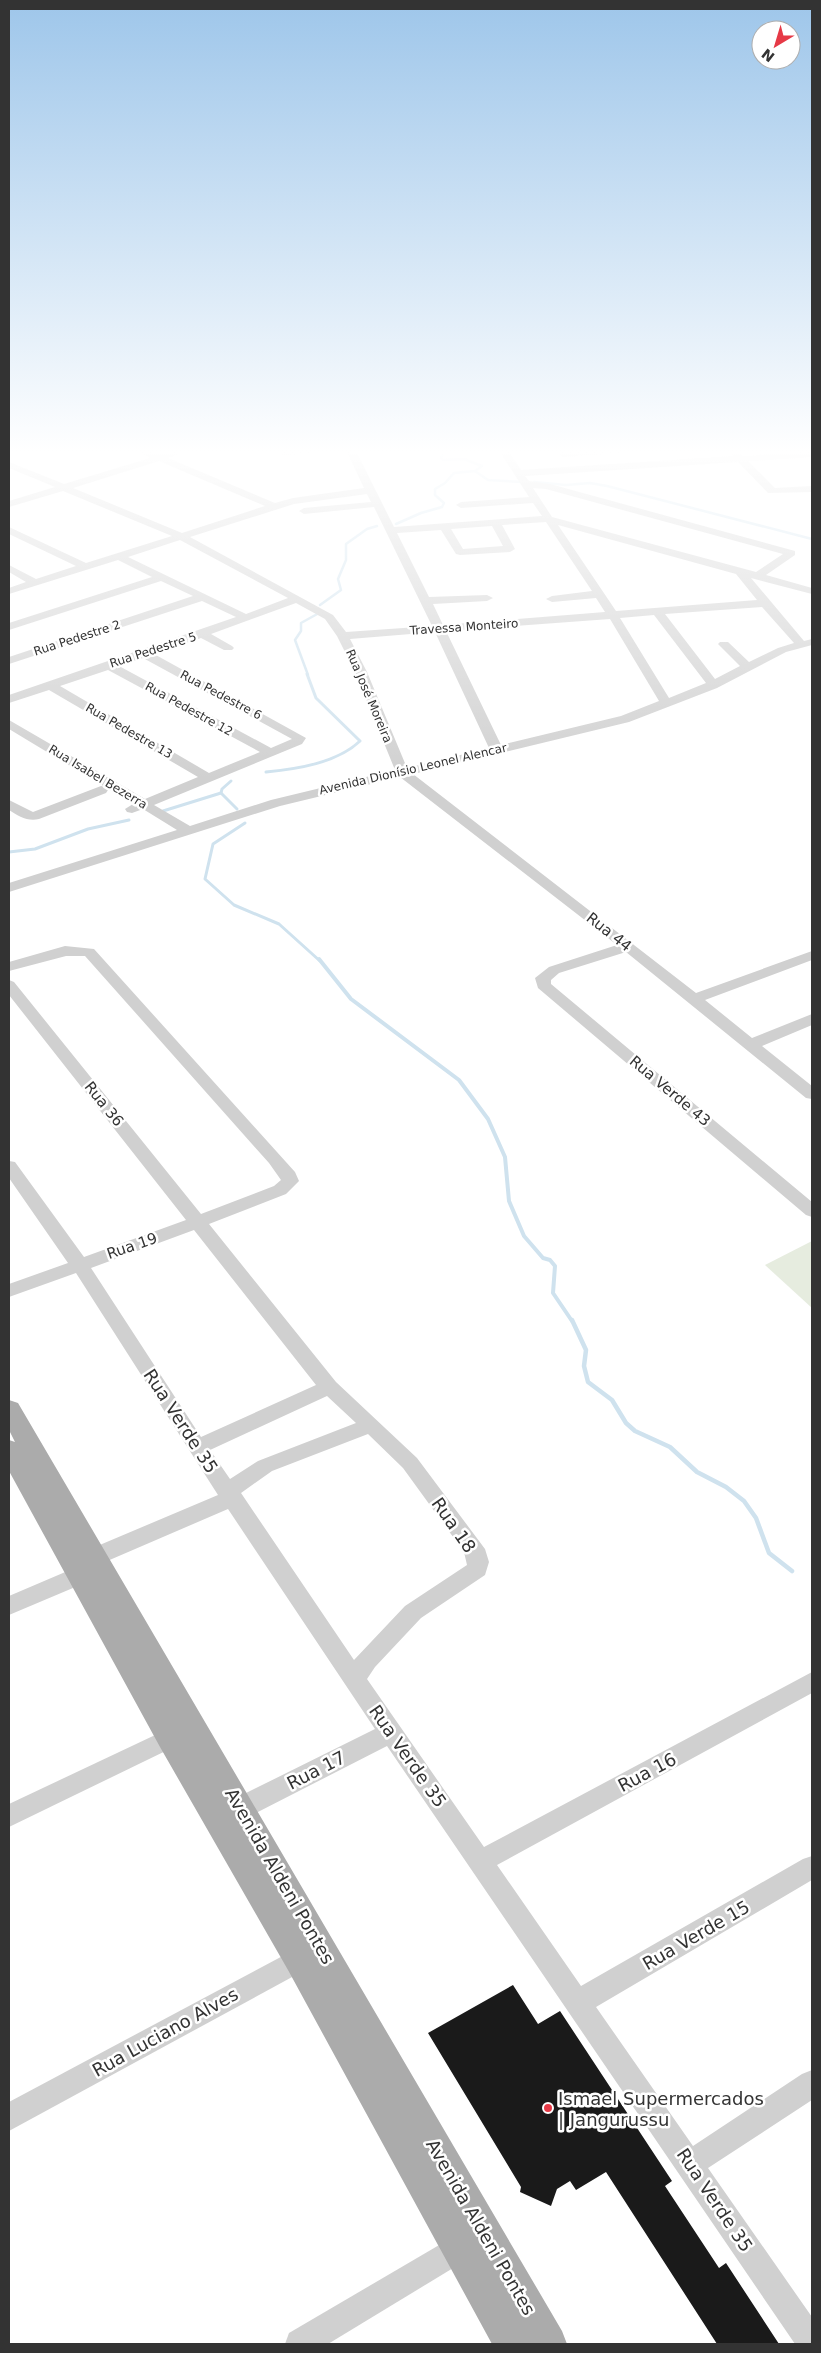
<svg xmlns="http://www.w3.org/2000/svg" width="821" height="2353" font-family="'DejaVu Sans',sans-serif">
<rect width="100%" height="100%" fill="#fff"/>
<path fill="#e6ecdf" d="M812,1241V1308L765,1265Z"/>
<g fill="none" stroke-linecap="round" stroke-linejoin="round">
<g stroke="#cfe2ee" stroke-width="2.5">
<path d="M475,471L488,480L522,482"/>
<path d="M534,482L566,485L590,483L607,486L812,539"/>
<path d="M396,524L421,513L442,507L444,503L435,495V489L445,483L454,473L475,471L482,466L464,459L443,460L441,458L443,454L431,449"/>
<path d="M320,605L341,590L338,579L346,560V544L367,529L377,526"/>
<path d="M308,675L295,640L301,631V623L319,613"/>
</g>
<g stroke="#cfe2ee" stroke-width="3">
<path d="M266,772C297,769 337,763 360,741L316,698L307,674"/>
<path d="M231,781L222,789L221,793L237,809"/>
<path d="M163,811L221,793"/>
<path d="M245,823L213,844L205,879L234,905L279,924L320,961"/>
<path d="M9,852L35,849L88,829L129,820"/>
</g>
<path stroke="#cfe2ee" stroke-width="4" d="M319,959L351,999L459,1080L488,1119L505,1157L509,1201L524,1236L543,1258L550,1260L555,1266L553,1293L572,1321"/>
<path stroke="#cfe2ee" stroke-width="4.5" d="M572,1320L586,1350L584,1366L588,1382L612,1400L626,1423L635,1431L670,1447L697,1472L726,1487L744,1501L756,1518L769,1553L792,1571"/>
</g>
<path fill="#1a1a1a" d="M513,1985L538,2024L560,2011L672,2181L665,2186L719,2268L726,2263L779,2344H717L606,2172L576,2190L570,2181L557,2189L551,2206L520,2192L521,2187L428,2033Z"/>
<g fill="none" stroke-linecap="round" stroke-linejoin="round">
<g fill="#d0d0d0" fill-rule="evenodd">
<path d="M134,449H147L160,455L178,449H193L168,458L275,503L293,498L364,488L346,450L284,455L272,449H355L394,527L542,516L533,503L461,508L456,505L461,502L529,497L498,449H507L521,470L733,456L731,454L736,451L743,456L812,451V457L748,461L775,488L812,486V492L768,493L738,462L525,476L529,481L550,484L795,551V555L766,575L812,588V594L751,578L804,641L812,639V645L786,652L717,688L629,722L413,774L696,993L812,951V960L705,1000L752,1038L812,1014V1025L762,1046L812,1086V1099L806,1098L626,952L559,973L551,980V984L812,1202V1217L806,1215L538,988L535,978L549,967L617,945L400,777L280,806L9,892V883L177,830L143,809L132,813L127,812L125,809L133,804L9,729V720L145,799L198,777L49,690L9,703V695L236,617L202,601L9,664V657L193,596L161,581L9,630V623L152,577L118,560L9,594V588L26,582L9,572V565L36,579L76,566L9,534V527L86,563L172,536L63,491L9,507V501L55,487L9,468V462L64,484L150,458ZM159,461L265,506L182,533L73,488ZM533,488L546,489L783,554L756,572L552,517ZM367,494L371,502L304,508L299,511L304,514L374,507L432,626L346,632L333,615L190,537L294,504ZM546,522L592,591L552,596L546,599L552,602L596,598L605,612L443,625L433,604L487,601L493,598L487,595L429,597L397,533L441,530L456,554L460,555L510,552L515,549L502,525ZM558,525L736,574L757,600L616,611ZM492,526L503,546L463,549L451,529ZM180,540L288,598L246,614L128,557ZM296,603L325,619L337,636L355,672L395,770L271,800L190,826L154,805L302,744L306,738L154,654L201,638L224,650H232L234,648L232,646L211,634ZM762,607L794,643L778,648L749,662L728,642H720L718,644L740,666L715,679L665,614ZM654,615L706,683L669,698L620,618ZM610,619L659,701L621,716L501,745L446,631ZM435,632L489,748L407,768L367,672L350,639ZM143,658L292,739L271,748L119,666ZM108,670L260,752L209,773L60,686Z"/>
<path d="M587,449H635L631,452L563,457L558,454L563,451Z"/>
<path d="M101,786L106,787L108,790L106,793L39,819C28,822 18,816 9,810V800L33,812Z"/>
<path d="M65,946L94,949L295,1172L299,1181L286,1194L209,1224L336,1382L417,1458L485,1549L489,1562L485,1575L421,1618L375,1667L367,1679L484,1847L812,1672V1693L497,1865L581,1986L803,1859L812,1856V1880L596,2007L693,2146L802,2074L812,2070V2100L708,2168L812,2317V2344H795L387,1746L250,1816L241,1819L232,1816L229,1808L232,1800L375,1729L228,1509L98,1565L102,1571L99,1577L9,1615V1596L77,1567L73,1561L76,1555L218,1495L76,1273L9,1297V1284L68,1263L9,1178V1161L15,1162L84,1257L186,1220L9,995V980L14,982L201,1214L274,1186L281,1180L269,1163L85,956H66L9,971V962ZM194,1230L316,1385L201,1437L91,1268ZM327,1396L356,1423L258,1461L230,1479L210,1450ZM368,1434L403,1468L464,1552L467,1565L405,1606L354,1660L241,1493L272,1471Z"/>
<path d="M170,1728L178,1731L182,1738L178,1745L9,1827V1804Z"/>
<path d="M307,1943L316,1946L320,1955L316,1964L9,2131V2102Z"/>
<path d="M458,2234L468,2239L473,2249L468,2259L328,2344H285L289,2333Z"/>
</g>
<path fill="#ababab" fill-rule="evenodd" d="M9,1400L18,1403L562,2331L567,2344H492L288,1970L160,1747L9,1471V1440L15,1442L9,1430Z"/>
</g>
<linearGradient id="sky" x2="0" y2="1"><stop stop-color="#9ec6ea"/><stop offset="0.58" stop-color="#fff"/><stop offset="1" stop-color="#fff" stop-opacity="0"/></linearGradient>
<rect width="821" height="779" fill="url(#sky)"/>
<circle fill="#e63946" stroke="#fff" stroke-width="2" cx="548" cy="2108" r="5"/>
<g text-anchor="middle" dominant-baseline="central" stroke-width="5" stroke-linejoin="round" paint-order="stroke">
<g font-size="12" fill="#333" stroke="#fff">
<text transform="translate(464 627) rotate(-4)">Travessa Monteiro</text>
<text transform="translate(77 638) rotate(-18)">Rua Pedestre 2</text>
<text transform="translate(153 650) rotate(-18)">Rua Pedestre 5</text>
<text transform="translate(221 695) rotate(28)">Rua Pedestre 6</text>
<text transform="translate(369 696) rotate(67)">Rua José Moreira</text>
<text transform="translate(189 709) rotate(29)">Rua Pedestre 12</text>
<text transform="translate(129 731) rotate(30)">Rua Pedestre 13</text>
<text transform="translate(413 769) rotate(-13)">Avenida Dionísio Leonel Alencar</text>
<text transform="translate(98 777) rotate(31)">Rua Isabel Bezerra</text>
</g>
<g font-size="15" fill="#333" stroke="#fff">
<text transform="translate(609 932) rotate(38)">Rua 44</text>
<text transform="translate(670 1091) rotate(40)">Rua Verde 43</text>
<text transform="translate(104 1104) rotate(51)">Rua 36</text>
<text transform="translate(132 1246) rotate(-19)">Rua 19</text>
</g>
<g font-size="18" fill="#333" stroke="#fff">
<text transform="translate(181 1421) rotate(57)">Rua Verde 35</text>
<text transform="translate(454 1525) rotate(55)">Rua 18</text>
<text transform="translate(408 1756) rotate(55)">Rua Verde 35</text>
<text transform="translate(316 1770) rotate(-27)">Rua 17</text>
<text transform="translate(647 1772) rotate(-28)">Rua 16</text>
<text transform="translate(280 1876) rotate(60)">Avenida Aldeni Pontes</text>
<text transform="translate(696 1935) rotate(-30)">Rua Verde 15</text>
<text transform="translate(165 2032) rotate(-29)">Rua Luciano Alves</text>
<text transform="translate(715 2200) rotate(56)">Rua Verde 35</text>
<text transform="translate(481 2227) rotate(60)">Avenida Aldeni Pontes</text>
</g>
<g font-size="18" fill="#333" stroke="#fff" text-anchor="start">
<text x="558" y="2098">Ismael Supermercados<tspan x="558" dy="21">| Jangurussu</tspan></text>
</g>
</g>
<rect width="821" height="2353" fill="none" stroke="#333333" stroke-width="20"/>
<g transform="translate(776 45) rotate(218)"><circle r="24" fill="#ffffff" stroke="#adadad"/>
<path d="M0-4L9 19L0 12L-9 19Z" fill="#e63946"/>
<text y="-8" font-size="14" font-weight="bold" text-anchor="middle" fill="#333333">N</text>
</g>
</svg>
